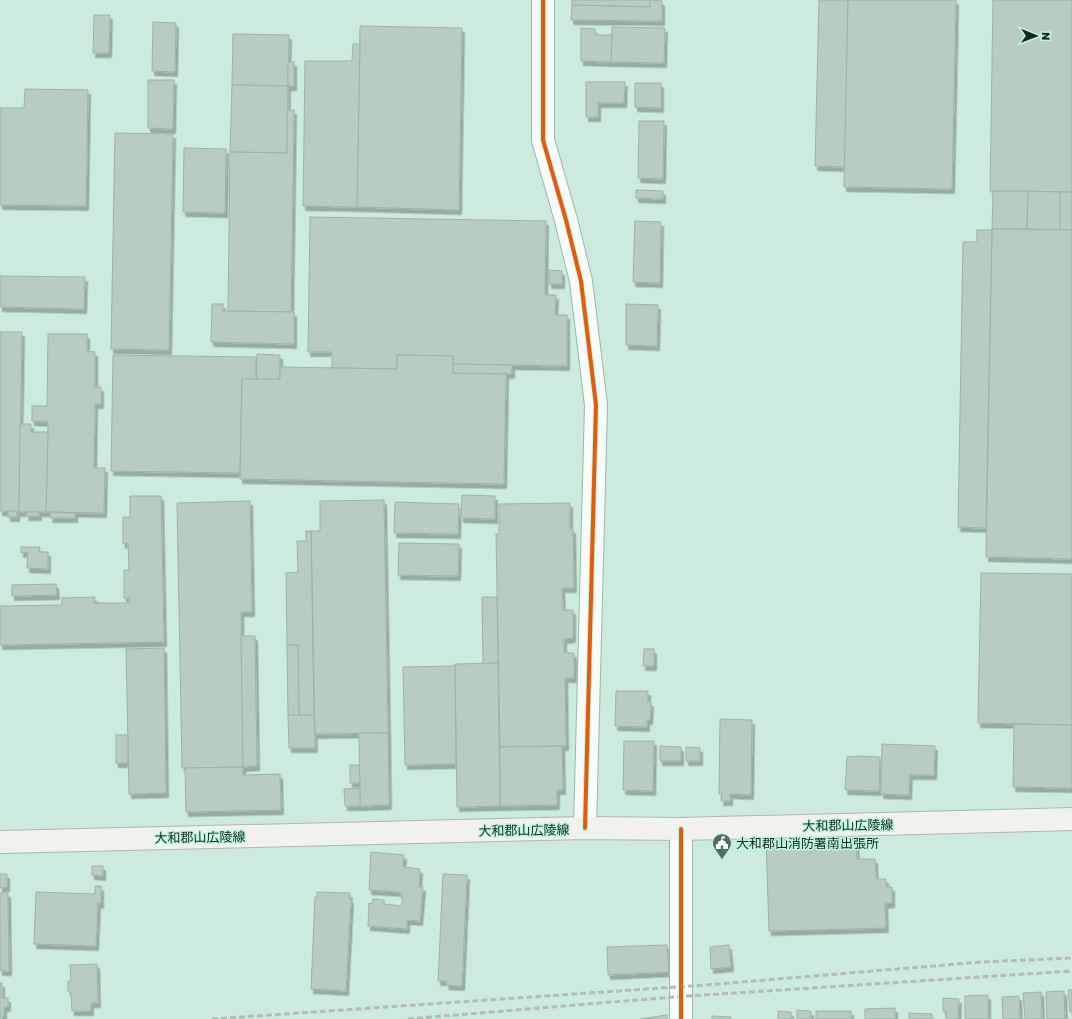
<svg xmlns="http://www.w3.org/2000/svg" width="1072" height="1019" font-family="'Golos Text','Noto Sans JP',sans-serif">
<defs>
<filter id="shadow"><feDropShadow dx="2.5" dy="4.5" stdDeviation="0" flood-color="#0004"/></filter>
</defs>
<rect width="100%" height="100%" fill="#cceadd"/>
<g fill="#b8cdc0" stroke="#9eb3a7" filter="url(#shadow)">
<path d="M572,0H650V7L572,5Z"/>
<path d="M650,0L662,1V21L571,20L572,5L650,7Z"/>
<path d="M819,0H848L845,167L815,166Z"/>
<path d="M848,0H956L952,189L844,187Z"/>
<path d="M993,0H1072V192L990,191Z"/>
<path d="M94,15H110L109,53H93Z"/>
<path d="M153,22L176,23L175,72L152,71Z"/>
<path d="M360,26L462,28L459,210L357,207Z"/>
<path d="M612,27L665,28L664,63L611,62Z"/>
<path d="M581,28L595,29V35H612L611,62L581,61Z"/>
<path d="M233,34L289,35L288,86L232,85Z"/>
<path d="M353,44H360L357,207L303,206L305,61H352Z"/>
<rect x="288" y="62" width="6" height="24"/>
<path d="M148,80H174L173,129L148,128Z"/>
<path d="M586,82H625L624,103H598V117H586Z"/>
<path d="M635,83H661V108L635,107Z"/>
<path d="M232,85L288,86L287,153L230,152Z"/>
<path d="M25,89L88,90L86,206L0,205V108H24Z"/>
<path d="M287,110H294L291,312L228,311L230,152L287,153Z"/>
<path d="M639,121H664L663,179L638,178Z"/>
<path d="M115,133L173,134L169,350L111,349Z"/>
<path d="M184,148L226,149L225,213L183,212Z"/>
<path d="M636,190L663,191V199L636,198Z"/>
<path d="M993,191H1028L1027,229H992Z"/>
<path d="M1028,191L1060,192V230L1027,229Z"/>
<rect x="1060" y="192" width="12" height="38"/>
<path d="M310,217L546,221L545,295H556L555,315H567V366L453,364V356L397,355V369L332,368V352H308Z"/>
<path d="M635,221L661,222L660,283L633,282Z"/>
<path d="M992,229L1072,230V559L986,557Z"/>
<path d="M977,230H992L986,528L958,527L963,242H977Z"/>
<path d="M549,270L562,271V284H549Z"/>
<path d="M0,276L85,277L84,309L0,307Z"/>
<path d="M212,304H223V311L294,312V344L211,342Z"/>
<path d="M626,304L658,305L657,346L626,345Z"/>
<path d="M0,332H22L19,512L0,511Z"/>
<path d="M48,334H87V351L95,352V387H101V404H95L94,468H105L104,513L46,512L48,422L32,421V406H47Z"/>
<path d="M257,354L280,355V379H256Z"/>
<path d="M113,355L256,357V379H242L240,473L111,471Z"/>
<path d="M397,355L453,356V373L506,374L504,484L240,479L242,379H280V367L397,369Z"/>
<path d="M453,364L512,365V374L453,373Z"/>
<path d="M20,424H31V432H48L46,512H19Z"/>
<path d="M462,495L495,496V519L461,518Z"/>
<path d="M130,496H161L164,642L0,645V606L62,605V598L95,597L94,603H129V598H124V570H129L128,543L123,544V517H130Z"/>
<path d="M384,500L388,733L315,734L311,531H320V501Z"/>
<path d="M250,501L252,612H241L243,767L182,768L177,503Z"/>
<path d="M395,502L459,504L458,534L394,533Z"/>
<path d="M570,503V529H573L574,588H562L563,610H573V638L564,639V653H574V678H565L566,746L500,747L496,534H499V504Z"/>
<rect x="8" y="511" width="9" height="6"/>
<path d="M27,512H39V516H26Z"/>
<path d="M51,512L75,513V518H50Z"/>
<path d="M306,531H311L314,715H299L298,645H287L286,573L298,572L297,541H306Z"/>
<path d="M399,543L459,544L458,576L398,575Z"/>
<path d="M21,547H40L39,552H48V569L27,568L28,552L21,553Z"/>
<path d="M981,573L1072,574V725L978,723Z"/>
<path d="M56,584L57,595L12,596V585Z"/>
<path d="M482,597H497L498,663L483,664Z"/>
<path d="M241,636H255L257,766L243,767Z"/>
<path d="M287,645H298L299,715H288Z"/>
<path d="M164,648L166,793L129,794L126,649Z"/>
<path d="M644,649H654V666H643Z"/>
<path d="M498,663L500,806L457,807L455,664Z"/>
<path d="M455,666L456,764L405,765L403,667Z"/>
<path d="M616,691H648V702H651L650,720H647V727L615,726Z"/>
<path d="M288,715H314L315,748H289Z"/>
<path d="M720,719L752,720L751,795L730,794V801H721L722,794H719Z"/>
<path d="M1014,724L1072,725V788L1013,787Z"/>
<path d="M359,733H388L389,805L360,806Z"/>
<rect x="116" y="735" width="12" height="28"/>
<path d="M624,741H654L653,791L623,790Z"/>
<path d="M882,744L935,746L934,775H910L909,795L881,794Z"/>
<path d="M562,746L563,790H557V805L500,806V747Z"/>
<path d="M660,746L681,747V761H660Z"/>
<path d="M686,747L700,748V761H686Z"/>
<path d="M860,756L880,757L879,791L845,790L847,757Z"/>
<path d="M350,765H359L360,783H350Z"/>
<path d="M243,767V775L280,774L281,810L186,812L185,768Z"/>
<path d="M360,788V806H345L344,789Z"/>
<path d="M856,838L857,859H875L876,879H886V887H892V903L885,904L886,928L769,931L766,840Z"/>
<path d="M371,852L404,855L403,867L420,869L419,887H423L420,921L407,920V929L368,926L369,903L372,904L373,899L384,900V904L402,906V895H400V892L369,890Z"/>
<path d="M92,866H103V876L92,875Z"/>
<path d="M0,874H7V887L0,888Z"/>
<path d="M443,874L467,875L462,986L446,985L447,981H438Z"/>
<path d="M95,886H101V904L98,903L96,946L34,944L36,892L95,894Z"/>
<path d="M317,892L350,893L349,899H351L346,991L311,989L315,897H317Z"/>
<path d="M0,893H8L9,971H0Z"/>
<path d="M667,945L669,972L608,975L607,947Z"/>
<path d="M729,945L731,967L711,969L710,947Z"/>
<path d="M97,964L98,1003H91V1011H72L71,992H68V981H71L70,965Z"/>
<path d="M0,983H2V998H8V1007H4V1017L0,1018Z"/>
<path d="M1068,990H1072V1012H1070Z"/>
<path d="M1064,991L1065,1019H1047L1046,992Z"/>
<path d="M1041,992L1042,1019H1025L1023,993Z"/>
<path d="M988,995V1019H965V996Z"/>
<path d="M1019,996L1020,1019H1003L1002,997Z"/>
<path d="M943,998L959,999L958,1019H946V1011H943Z"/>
<path d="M895,1008V1019H865V1009Z"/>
<path d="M797,1010L811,1011V1019H797Z"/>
<path d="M778,1011L791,1012V1019H778Z"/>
<rect x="816" y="1011" width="35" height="8"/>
<path d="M909,1013L932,1014V1019H909Z"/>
<path d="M667,1015V1019H640Z"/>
<path d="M712,1016L731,1017V1019H712Z"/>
</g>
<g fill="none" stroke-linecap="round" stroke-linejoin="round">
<defs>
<g id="minor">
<path d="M543,0V140L566,220L581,281L596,405L585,828"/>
<path d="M681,1019V829"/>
</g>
<path id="major" d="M0,842L585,828L681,829L1072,819"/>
</defs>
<use href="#minor" stroke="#9eb6ac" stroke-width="24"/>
<use href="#major" stroke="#b0b8ae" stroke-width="24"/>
<use href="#minor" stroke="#f7fcfa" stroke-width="22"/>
<use href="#major" stroke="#f1f2ed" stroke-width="22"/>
<g stroke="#b3bab8" stroke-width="3" stroke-dasharray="6 3" stroke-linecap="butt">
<path d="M212,1019L705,985L982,962L1072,958"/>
<path d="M408,1019L673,997L1072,971"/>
</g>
<defs>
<g id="cycleway">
<path d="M543,0V140L566,220L581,281L596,405L585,828"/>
<path d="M681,1019V829"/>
</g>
</defs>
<use href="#cycleway" stroke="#bff7de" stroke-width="6"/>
<use href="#cycleway" stroke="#e8590c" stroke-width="4"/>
</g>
<defs>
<symbol id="civic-pin" viewBox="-11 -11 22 30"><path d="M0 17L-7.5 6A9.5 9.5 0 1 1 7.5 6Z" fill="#546d63" stroke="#bff7de"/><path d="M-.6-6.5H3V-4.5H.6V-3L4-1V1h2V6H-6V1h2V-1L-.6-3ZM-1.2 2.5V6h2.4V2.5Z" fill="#fff"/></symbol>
</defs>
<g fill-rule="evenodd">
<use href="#civic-pin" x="711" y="832" width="22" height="30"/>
</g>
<g text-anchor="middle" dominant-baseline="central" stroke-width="3" stroke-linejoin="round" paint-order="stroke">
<g font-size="13" fill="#142a21" stroke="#bff7de">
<text transform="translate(848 825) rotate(-1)">大和郡山広陵線</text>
<text transform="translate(524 830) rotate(-1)">大和郡山広陵線</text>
<text transform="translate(200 837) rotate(-1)">大和郡山広陵線</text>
</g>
<g font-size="13" fill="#142a21" stroke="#bff7de" text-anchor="start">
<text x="736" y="843">大和郡山消防署南出張所</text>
</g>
</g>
<g transform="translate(1036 36) rotate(91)" stroke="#bff7de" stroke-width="3" paint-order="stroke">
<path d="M0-3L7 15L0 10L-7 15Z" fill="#142a21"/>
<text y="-6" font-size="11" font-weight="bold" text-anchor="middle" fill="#142a21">N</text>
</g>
</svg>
